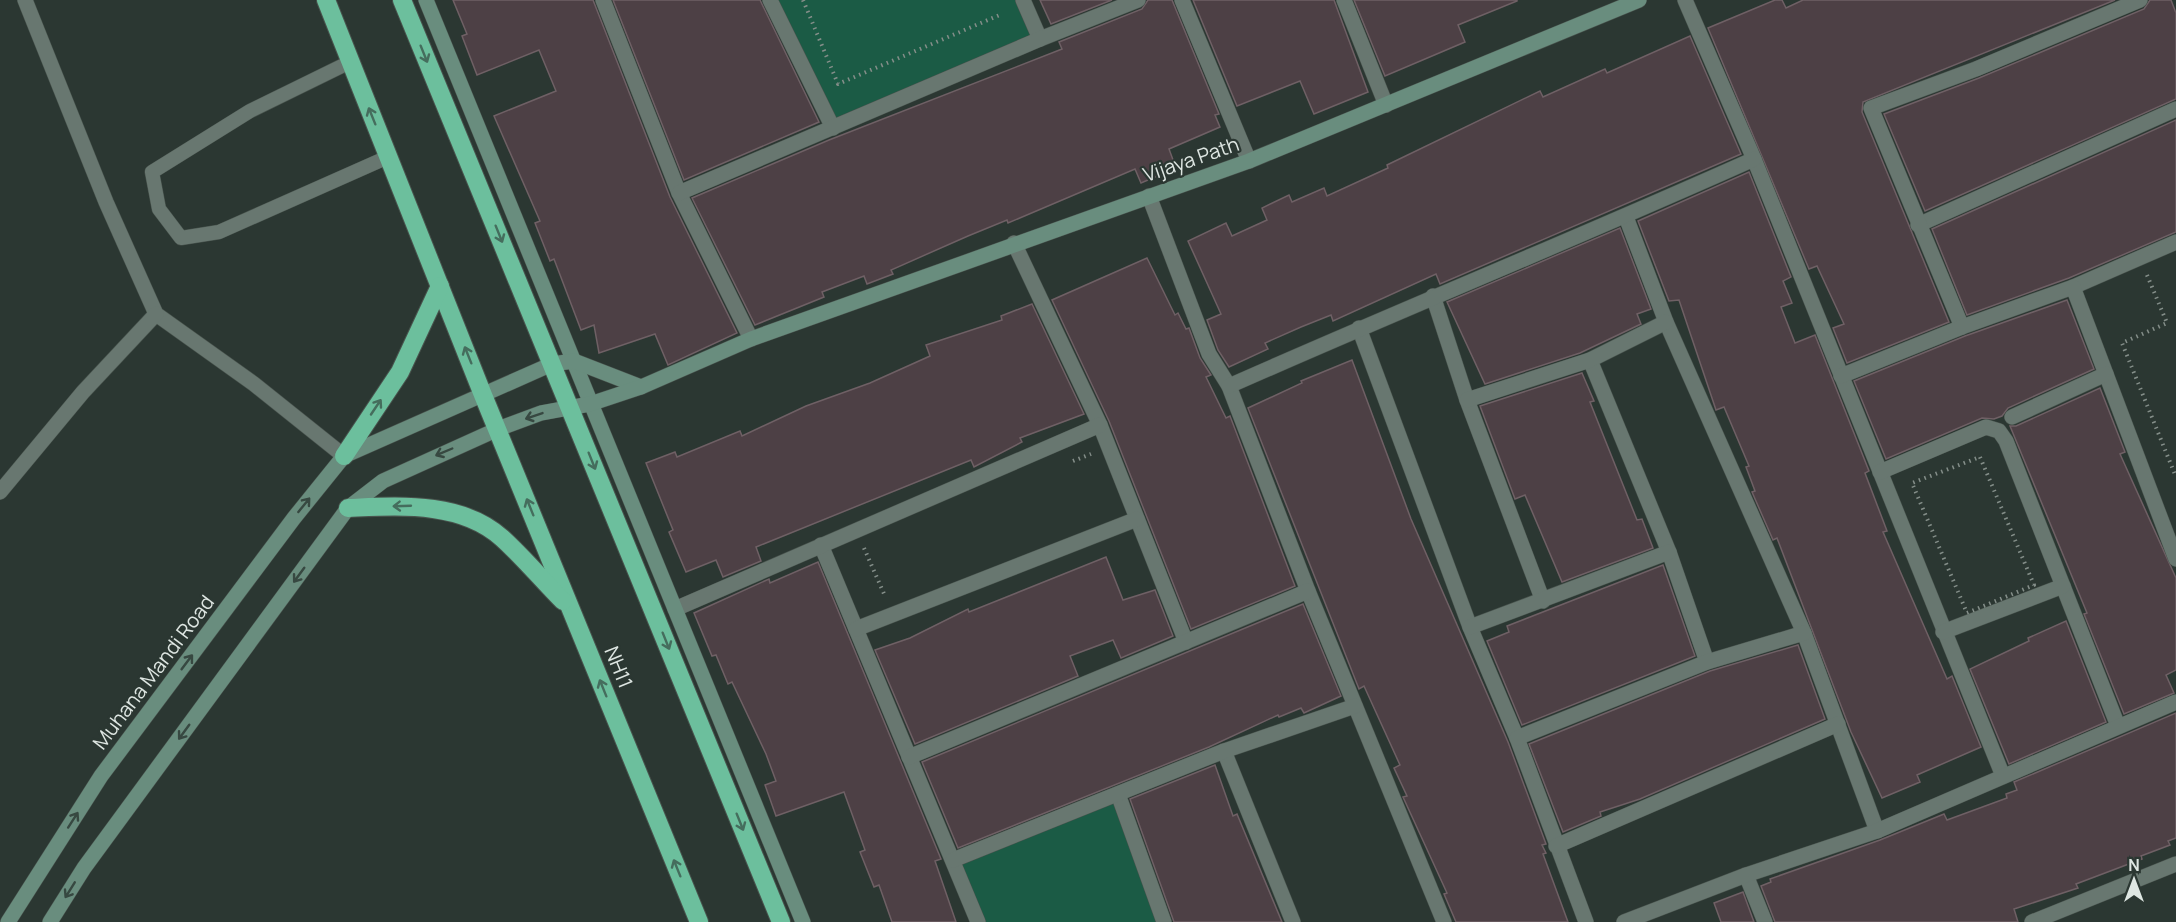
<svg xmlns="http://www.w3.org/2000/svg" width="2176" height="922" font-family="Manrope,sans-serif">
<rect width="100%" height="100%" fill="#2b3732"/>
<g fill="#1b5b45">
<path d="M771,0H1023L1040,39L833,128Z"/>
<path d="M1118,794L1171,922H978L953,860Z"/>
</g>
<g fill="#4d4045" stroke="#6f6065" stroke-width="1.5">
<path d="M453,0H593L670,197L737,333L668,365L655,334L599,353L594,325L581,330L554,259L550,261L535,223L540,221L494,116L556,91L539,50L477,75L462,36L467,34Z"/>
<path d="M613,0H760L819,122L684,180Z"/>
<path d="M1040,0H1112L1051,24Z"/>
<path d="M1148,0H1172L1219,114L1215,115L1220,127L1169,149L1176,168L1141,183L1135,169L1008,223L1007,220L968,236L891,270L893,274L867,284L864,276L822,292L824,297L755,325L692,198L829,140L1062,49L1059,42L1142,9Z"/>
<path d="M1193,0H1334L1368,92L1314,114L1300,81L1237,106Z"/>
<path d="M1354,0H1517V1L1458,25L1465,42L1385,76Z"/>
<path d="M1775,0H1782L1786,8L1803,0H2115L1863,102L1862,112L1949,322L1847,363L1833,328L1844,324L1817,266L1809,269L1708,28Z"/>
<path d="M2150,0H2171L2176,13V99L1925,211L1884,114L1979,78L2144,9Z"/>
<path d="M1690,36L1741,154L1440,284L1436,274L1333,321L1331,315L1301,327L1265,343L1268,349L1229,367L1218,350L1207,320L1221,314L1188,241L1226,223L1232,236L1267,220L1262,208L1289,195L1292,202L1324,188L1327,196L1388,168L1387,165L1540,91L1543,97L1605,69L1607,73Z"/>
<path d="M2176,120V232L2069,278L1967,315L1932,229Z"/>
<path d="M1749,172L1791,277L1783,281L1792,303L1781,307L1795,343L1815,335L1869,471L1865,473L1887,531L1883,532L1947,679L1952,676L1981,747L1917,775L1920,782L1882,798L1851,732L1777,538L1773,540L1752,492L1755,491L1746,467L1749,466L1724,407L1716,410L1679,300L1669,301L1638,221Z"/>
<path d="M1620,228L1651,309L1637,314L1641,324L1580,353L1485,384L1447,302Z"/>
<path d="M1147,258L1175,315L1178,313L1186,329L1189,328L1200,358L1211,375L1206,377L1226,418L1230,416L1295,586L1191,629L1109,421L1052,300Z"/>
<path d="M2067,300L2094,369L2008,408L2002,416L1994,419L1982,418L1886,459L1854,381L1965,336Z"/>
<path d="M1032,304L1084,414L1020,438L1022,442L974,467L971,460L756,547L761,561L723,577L716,560L686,572L669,532L673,530L646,463L675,452L677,457L740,431L742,436L806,406L870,383L930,356L926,345L1002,320L1001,316Z"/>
<path d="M1352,360L1411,519L1508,742L1546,844L1542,845L1546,853L1543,854L1568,922H1456L1444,894L1447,893L1403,797L1407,796L1394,768L1400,765L1364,686L1359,689L1248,408L1302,383L1301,381Z"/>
<path d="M1582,373L1594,401L1590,402L1637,520L1642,519L1653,548L1562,582L1525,495L1515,499L1480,406Z"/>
<path d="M2100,388L2125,452L2120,454L2176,578V670L2166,675L2174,693L2124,714L2084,614L2087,613L2010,426H2016Z"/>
<path d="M1106,557L1123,600L1155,590L1173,636L1121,658L1113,640L1070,656L1078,676L915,744L875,650L910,638L968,609L969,612Z"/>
<path d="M818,562L941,859L935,861L956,922H892L879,885L874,887L860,852L865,850L844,792L776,816L765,785L776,781L766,754L732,682L728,684L716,655L712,656L694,613L769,579L770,583Z"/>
<path d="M1663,565L1695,656L1522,725L1487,641L1509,632L1507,626Z"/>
<path d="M1303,604L1341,696L1304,713L1301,708L1279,717L1278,715L1209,747L958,848L922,762Z"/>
<path d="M2066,621L2106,722L2009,764L1970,669L2029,641L2028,638Z"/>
<path d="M1798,645L1825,719L1640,799L1600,812L1601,816L1563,832L1529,744L1710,671Z"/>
<path d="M2176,713V838L2168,841L2170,845L2141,856L2142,859L2076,884L2078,888L2014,909L2018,922H1775L1761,886L1771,882L1770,879L1880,840L1944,814L1947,820L2007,798L2006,794L2017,790L2014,782Z"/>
<path d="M1215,765L1233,816L1237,814L1282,922H1174L1130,799Z"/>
<path d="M1743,892L1754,922H1721L1714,903Z"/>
</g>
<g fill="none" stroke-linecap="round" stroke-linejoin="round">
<defs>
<path id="lane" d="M350,62L250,111L152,172L159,209L181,238L219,232L388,157"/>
<g id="street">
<path d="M25,0L106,202L156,314L254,384L344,456"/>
<path d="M603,0L679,193L751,339"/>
<path d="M770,0L833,128"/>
<path d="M1023,0L1040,39"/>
<path d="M1182,0L1249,161"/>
<path d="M1344,0L1386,105"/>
<path d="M1685,0L1754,159L2003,776"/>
<path d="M679,193L1040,39L1138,0"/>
<path d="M1149,196L1209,354L1229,386L1308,591L1444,922"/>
<path d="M1626,217L1666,322L1804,633L1877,831"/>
<path d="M1918,225L2176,109"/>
<path d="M1014,243L1100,425L1186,642"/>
<path d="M2073,287L2176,242"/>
<path d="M1433,296L1467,400L1543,601"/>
<path d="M1962,327L1871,108L1976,69L2140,0"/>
<path d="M1359,328L1470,627L1517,738L1586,922"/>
<path d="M1590,360L1669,552L1707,662"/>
<path d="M1841,376L1962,327L2073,287L2176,559"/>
<path d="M1229,386C1403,309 1580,237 1754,159"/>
<path d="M1467,400L1590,360L1666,322"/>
<path d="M2012,417L2106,374"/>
<path d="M1880,472L1986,427L1999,431L2006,441L2118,726"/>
<path d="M0,492L83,392L156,314"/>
<path d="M821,545L978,922"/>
<path d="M675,609L1100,425"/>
<path d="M1470,627L1669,552"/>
<path d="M856,629L1137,519"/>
<path d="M1943,632L2063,586"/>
<path d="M1517,738L1707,662L1804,633"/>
<path d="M1224,751L1293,922"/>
<path d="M909,757L1308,591"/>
<path d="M1118,794L1164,922"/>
<path d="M1556,846L1838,724"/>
<path d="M953,860L1224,751L1355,706"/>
<path d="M1746,875L1765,922"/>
<path d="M1624,922L1746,875L1877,831L2176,702"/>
<path d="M2032,922L2176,864"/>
</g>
<g id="secondary">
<path d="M426,0L803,922"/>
<path d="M8,922L101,776L294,518L344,456L552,364L574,361L641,387"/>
<path d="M50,922L84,868L348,508L383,481L498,429L541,413L590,404L641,387L751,339L1249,161L1639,0"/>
</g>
<g id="highway">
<path d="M326,0L483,395L699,922"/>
<path d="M402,0L781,922"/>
<path d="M344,456L400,372L440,286"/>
<path d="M348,508C399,506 461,501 502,538C524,558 543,581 563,601"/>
</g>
</defs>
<use href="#lane" stroke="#48534d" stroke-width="15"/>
<use href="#street" stroke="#48534d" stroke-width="16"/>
<use href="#secondary" stroke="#48534d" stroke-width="16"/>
<use href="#highway" stroke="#48534d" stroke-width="20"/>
<g stroke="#848e89" stroke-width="4" stroke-dasharray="1.5 4.5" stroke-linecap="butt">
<path d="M803,0L838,84L1002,14"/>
<path d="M2147,275L2167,323L2122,343L2176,477"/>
<path d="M1980,457L2034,585L1967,613L1912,483Z"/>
<path d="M1073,461L1091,454"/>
<path d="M864,548L885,596"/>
</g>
<use href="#lane" stroke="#687770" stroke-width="14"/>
<use href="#street" stroke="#687770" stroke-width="15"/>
<use href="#secondary" stroke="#698d7e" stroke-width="15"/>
<use href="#highway" stroke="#6cbf9d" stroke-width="18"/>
</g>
<defs><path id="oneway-shaft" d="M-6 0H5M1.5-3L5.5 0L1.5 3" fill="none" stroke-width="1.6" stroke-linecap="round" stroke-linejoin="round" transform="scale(1.5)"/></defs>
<g stroke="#456d5d">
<use href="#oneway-shaft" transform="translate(424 54) rotate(68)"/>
<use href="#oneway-shaft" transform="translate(372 116) rotate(-112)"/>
<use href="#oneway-shaft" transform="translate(499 234) rotate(68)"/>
<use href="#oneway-shaft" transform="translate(468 355) rotate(-112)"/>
<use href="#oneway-shaft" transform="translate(376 407) rotate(-56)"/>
<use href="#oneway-shaft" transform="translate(592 461) rotate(68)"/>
<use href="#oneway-shaft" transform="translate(402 506) rotate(178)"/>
<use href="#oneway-shaft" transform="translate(530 507) rotate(-112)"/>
<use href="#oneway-shaft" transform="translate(666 641) rotate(68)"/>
<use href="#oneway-shaft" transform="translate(603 688) rotate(-112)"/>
<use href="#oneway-shaft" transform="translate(740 822) rotate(68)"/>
<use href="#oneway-shaft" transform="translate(677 868) rotate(-112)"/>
</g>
<g stroke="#374841">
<use href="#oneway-shaft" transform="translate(534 416) rotate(161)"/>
<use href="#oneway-shaft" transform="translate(444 452) rotate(157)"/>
<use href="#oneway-shaft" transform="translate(304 505) rotate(-51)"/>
<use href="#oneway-shaft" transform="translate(299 575) rotate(126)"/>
<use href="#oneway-shaft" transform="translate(187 662) rotate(-53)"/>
<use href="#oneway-shaft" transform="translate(184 732) rotate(126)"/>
<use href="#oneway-shaft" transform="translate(73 820) rotate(-57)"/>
<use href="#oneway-shaft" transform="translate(70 890) rotate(122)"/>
</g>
<g text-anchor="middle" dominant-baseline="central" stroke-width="4.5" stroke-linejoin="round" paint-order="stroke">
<g font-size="20" fill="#dee6e2" stroke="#2b3732">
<text transform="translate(1191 159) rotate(-19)">Vijaya Path</text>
<text transform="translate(619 667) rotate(68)">NH11</text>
<text transform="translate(153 672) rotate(-53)">Muhana Mandi Road</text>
</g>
</g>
<g transform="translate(2134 880)" stroke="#2b3732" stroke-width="4.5" paint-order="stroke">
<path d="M0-4.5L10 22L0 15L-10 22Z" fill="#dee6e2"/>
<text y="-9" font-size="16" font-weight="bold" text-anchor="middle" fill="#dee6e2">N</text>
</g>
</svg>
